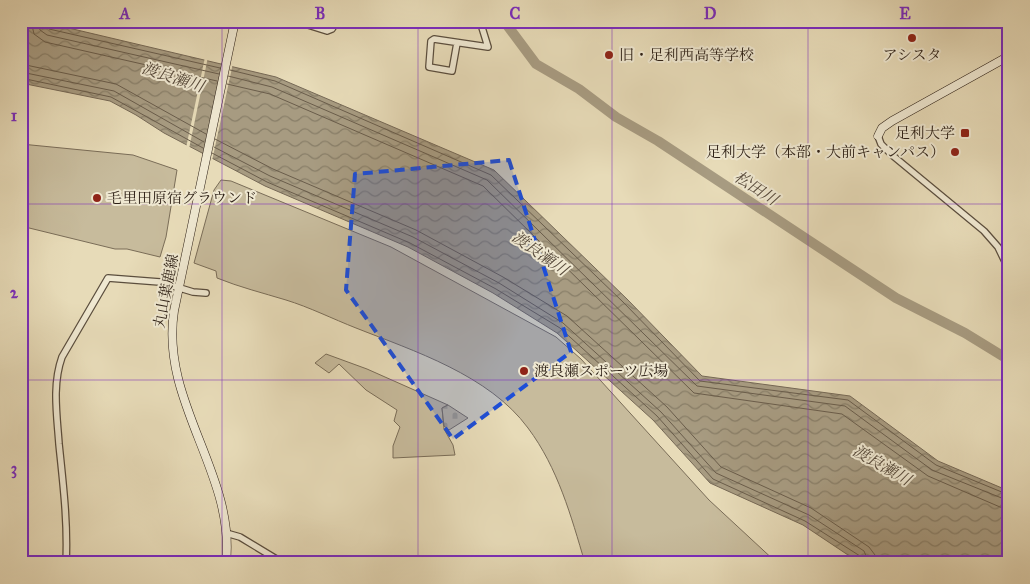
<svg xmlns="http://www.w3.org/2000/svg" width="1030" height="584" font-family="'IM FELL Great Primer','Noto Serif JP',serif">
<defs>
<pattern id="cemetery-stones" width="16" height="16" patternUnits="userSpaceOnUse" patternTransform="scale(1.25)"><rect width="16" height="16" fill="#c7bb9c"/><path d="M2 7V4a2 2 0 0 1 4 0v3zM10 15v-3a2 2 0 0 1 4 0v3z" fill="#aba086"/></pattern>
<pattern id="water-waves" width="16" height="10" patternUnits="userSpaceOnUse" patternTransform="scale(1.25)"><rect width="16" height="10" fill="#a79b81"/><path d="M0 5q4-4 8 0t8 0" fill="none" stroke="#887e68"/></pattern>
</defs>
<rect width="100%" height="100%" fill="#e7dbb8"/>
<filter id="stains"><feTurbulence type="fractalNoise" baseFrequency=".004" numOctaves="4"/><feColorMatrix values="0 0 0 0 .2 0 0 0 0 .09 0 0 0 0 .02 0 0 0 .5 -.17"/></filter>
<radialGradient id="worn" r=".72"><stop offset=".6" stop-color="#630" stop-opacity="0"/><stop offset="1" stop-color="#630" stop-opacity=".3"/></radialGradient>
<g fill="#c7bb9c" stroke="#7a6d58">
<path d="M21,144L133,155L177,170L166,237L160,257L127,249H115L21,226Z"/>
<path d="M221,180L231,181L391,247L556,337L581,359L709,500L777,563H585C571,516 558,468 528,428C489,375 414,351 356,328C333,319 309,307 286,300C263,293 239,287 217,278L216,271L194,263L214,190Z"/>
<path d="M326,354L367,369L448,405L442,408L444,429L453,445L455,455L393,458V446L400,427L394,421L397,410L366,390L339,364L329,373L315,363Z"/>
</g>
<path fill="url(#cemetery-stones)" stroke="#7a6d58" d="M448,405L468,418L449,430L444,426L442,408Z"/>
<path fill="url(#water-waves)" stroke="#766956" d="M21,21H39L276,77L494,170L627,299L702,376L850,396L938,461L1009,491V563H860L803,525L710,483L653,420L557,333L493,293L408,247L265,186L164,133L136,115L110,101L21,83Z"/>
<g fill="#e7dbb8">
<path d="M205,57H208L189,149L186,148Z"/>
<path d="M224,61L233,63L212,161L204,157Z"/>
</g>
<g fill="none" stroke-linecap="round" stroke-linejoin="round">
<g stroke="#6a5d4b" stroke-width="1">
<path d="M31,21L34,34L45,42L217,81"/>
<path d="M38,21L40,30L47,35L219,74"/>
<path d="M44,21L49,29L220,68"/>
<path d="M21,64L116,84L206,134"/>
<path d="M230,70L275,81L491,175L623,302L700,381L848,400L936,465L1009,495"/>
<path d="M21,72L114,91L204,142"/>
<path d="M228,76L272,87L487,180L697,386L845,406L932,470L1009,501"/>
<path d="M21,78L111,97L203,148"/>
<path d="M227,84L270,94L483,186L694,393L842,414L928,476L1000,507L1009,509"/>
<path d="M215,139L273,169L416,230L503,277L567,316L667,407L721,467L811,508L869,547L875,555L876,563"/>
<path d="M214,147L270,176L413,237L499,283L563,323L661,412L716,473L809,515L864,551L869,563"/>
<path d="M212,153L267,182L410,243L496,289L560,328L657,416L713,479L805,521L860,556L862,563"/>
</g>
<path stroke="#a79b81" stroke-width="10" d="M504,21L536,64L579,89L616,117L658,141L896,298L965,333L1009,360"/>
<defs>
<g id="street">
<path d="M295,21L327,31L332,29L337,21"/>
<path d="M457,43L452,71L429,67L431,41L434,39L488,47L480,21"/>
<path d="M878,136L881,144L892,155L984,231L998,247L1009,270"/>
<path d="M226,533L240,537L283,563"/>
<path d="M66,563C68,523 63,483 59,444C57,415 52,385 62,357L108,278L160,282L193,292L206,293"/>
</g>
<g id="secondary">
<path d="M878,136L882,128L892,121L1009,56"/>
<path d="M226,563C236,474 160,403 174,311L235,21"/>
</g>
</defs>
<use href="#street" stroke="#5b4e3e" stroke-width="8"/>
<use href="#secondary" stroke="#2c1f15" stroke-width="9"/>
<use href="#street" stroke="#efe8d1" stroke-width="5.5"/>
<use href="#secondary" stroke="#efe8d1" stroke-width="8"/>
</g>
<path fill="#1d4ed8" fill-opacity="0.2" stroke="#1d4ed8" stroke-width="4" stroke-dasharray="10 6" stroke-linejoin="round" d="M509,160L571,352L453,439L346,290L355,174Z"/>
<path fill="none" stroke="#7b2cbf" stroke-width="1" stroke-opacity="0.55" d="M222,21V563M418,21V563M612,21V563M808,21V563M21,204H1009M21,380H1009"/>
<g fill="#8f2418" stroke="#efe8d1" stroke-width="2">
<circle cx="912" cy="38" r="5"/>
<circle cx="609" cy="55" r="5"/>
<rect x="960" y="128" width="10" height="10" rx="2.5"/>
<circle cx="955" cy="152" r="5"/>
<circle cx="97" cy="198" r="5"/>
<circle cx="524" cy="371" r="5"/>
</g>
<g text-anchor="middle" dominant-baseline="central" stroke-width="4" stroke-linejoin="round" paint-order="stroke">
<g font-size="15" fill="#2c1f15" stroke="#efe8d1" text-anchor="start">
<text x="619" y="55">旧・足利西高等学校</text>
<text x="912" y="55" text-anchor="middle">アシスタ</text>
<text x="955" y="133" text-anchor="end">足利大学</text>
<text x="945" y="152" text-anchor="end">足利大学（本部・大前キャンパス）</text>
<text x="107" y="198">毛里田原宿グラウンド</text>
<text x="534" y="371">渡良瀬スポーツ広場</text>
</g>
<g font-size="15" fill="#2c1f15" stroke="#efe8d1">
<text transform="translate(166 291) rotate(-79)">丸山葉鹿線</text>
</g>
<g font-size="16" font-style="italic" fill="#574a3b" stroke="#efe8d1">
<text transform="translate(173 77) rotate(18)">渡良瀬川</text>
<text transform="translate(756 188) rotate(33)">松田川</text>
<text transform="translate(540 253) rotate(35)">渡良瀬川</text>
<text transform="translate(882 465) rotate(30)">渡良瀬川</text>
</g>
</g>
<rect width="1030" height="584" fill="none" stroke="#e7dbb8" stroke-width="55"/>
<rect x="28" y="28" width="974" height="528" fill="none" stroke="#7b2cbf" stroke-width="2"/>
<g font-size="16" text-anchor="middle" font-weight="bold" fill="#7b2cbf">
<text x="125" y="19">A</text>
<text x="320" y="19">B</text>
<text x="515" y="19">C</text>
<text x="710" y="19">D</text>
<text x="905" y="19">E</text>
<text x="14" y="121">1</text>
<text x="14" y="298">2</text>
<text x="14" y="474">3</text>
</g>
<rect width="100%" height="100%" filter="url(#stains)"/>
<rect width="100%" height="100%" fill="url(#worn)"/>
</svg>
